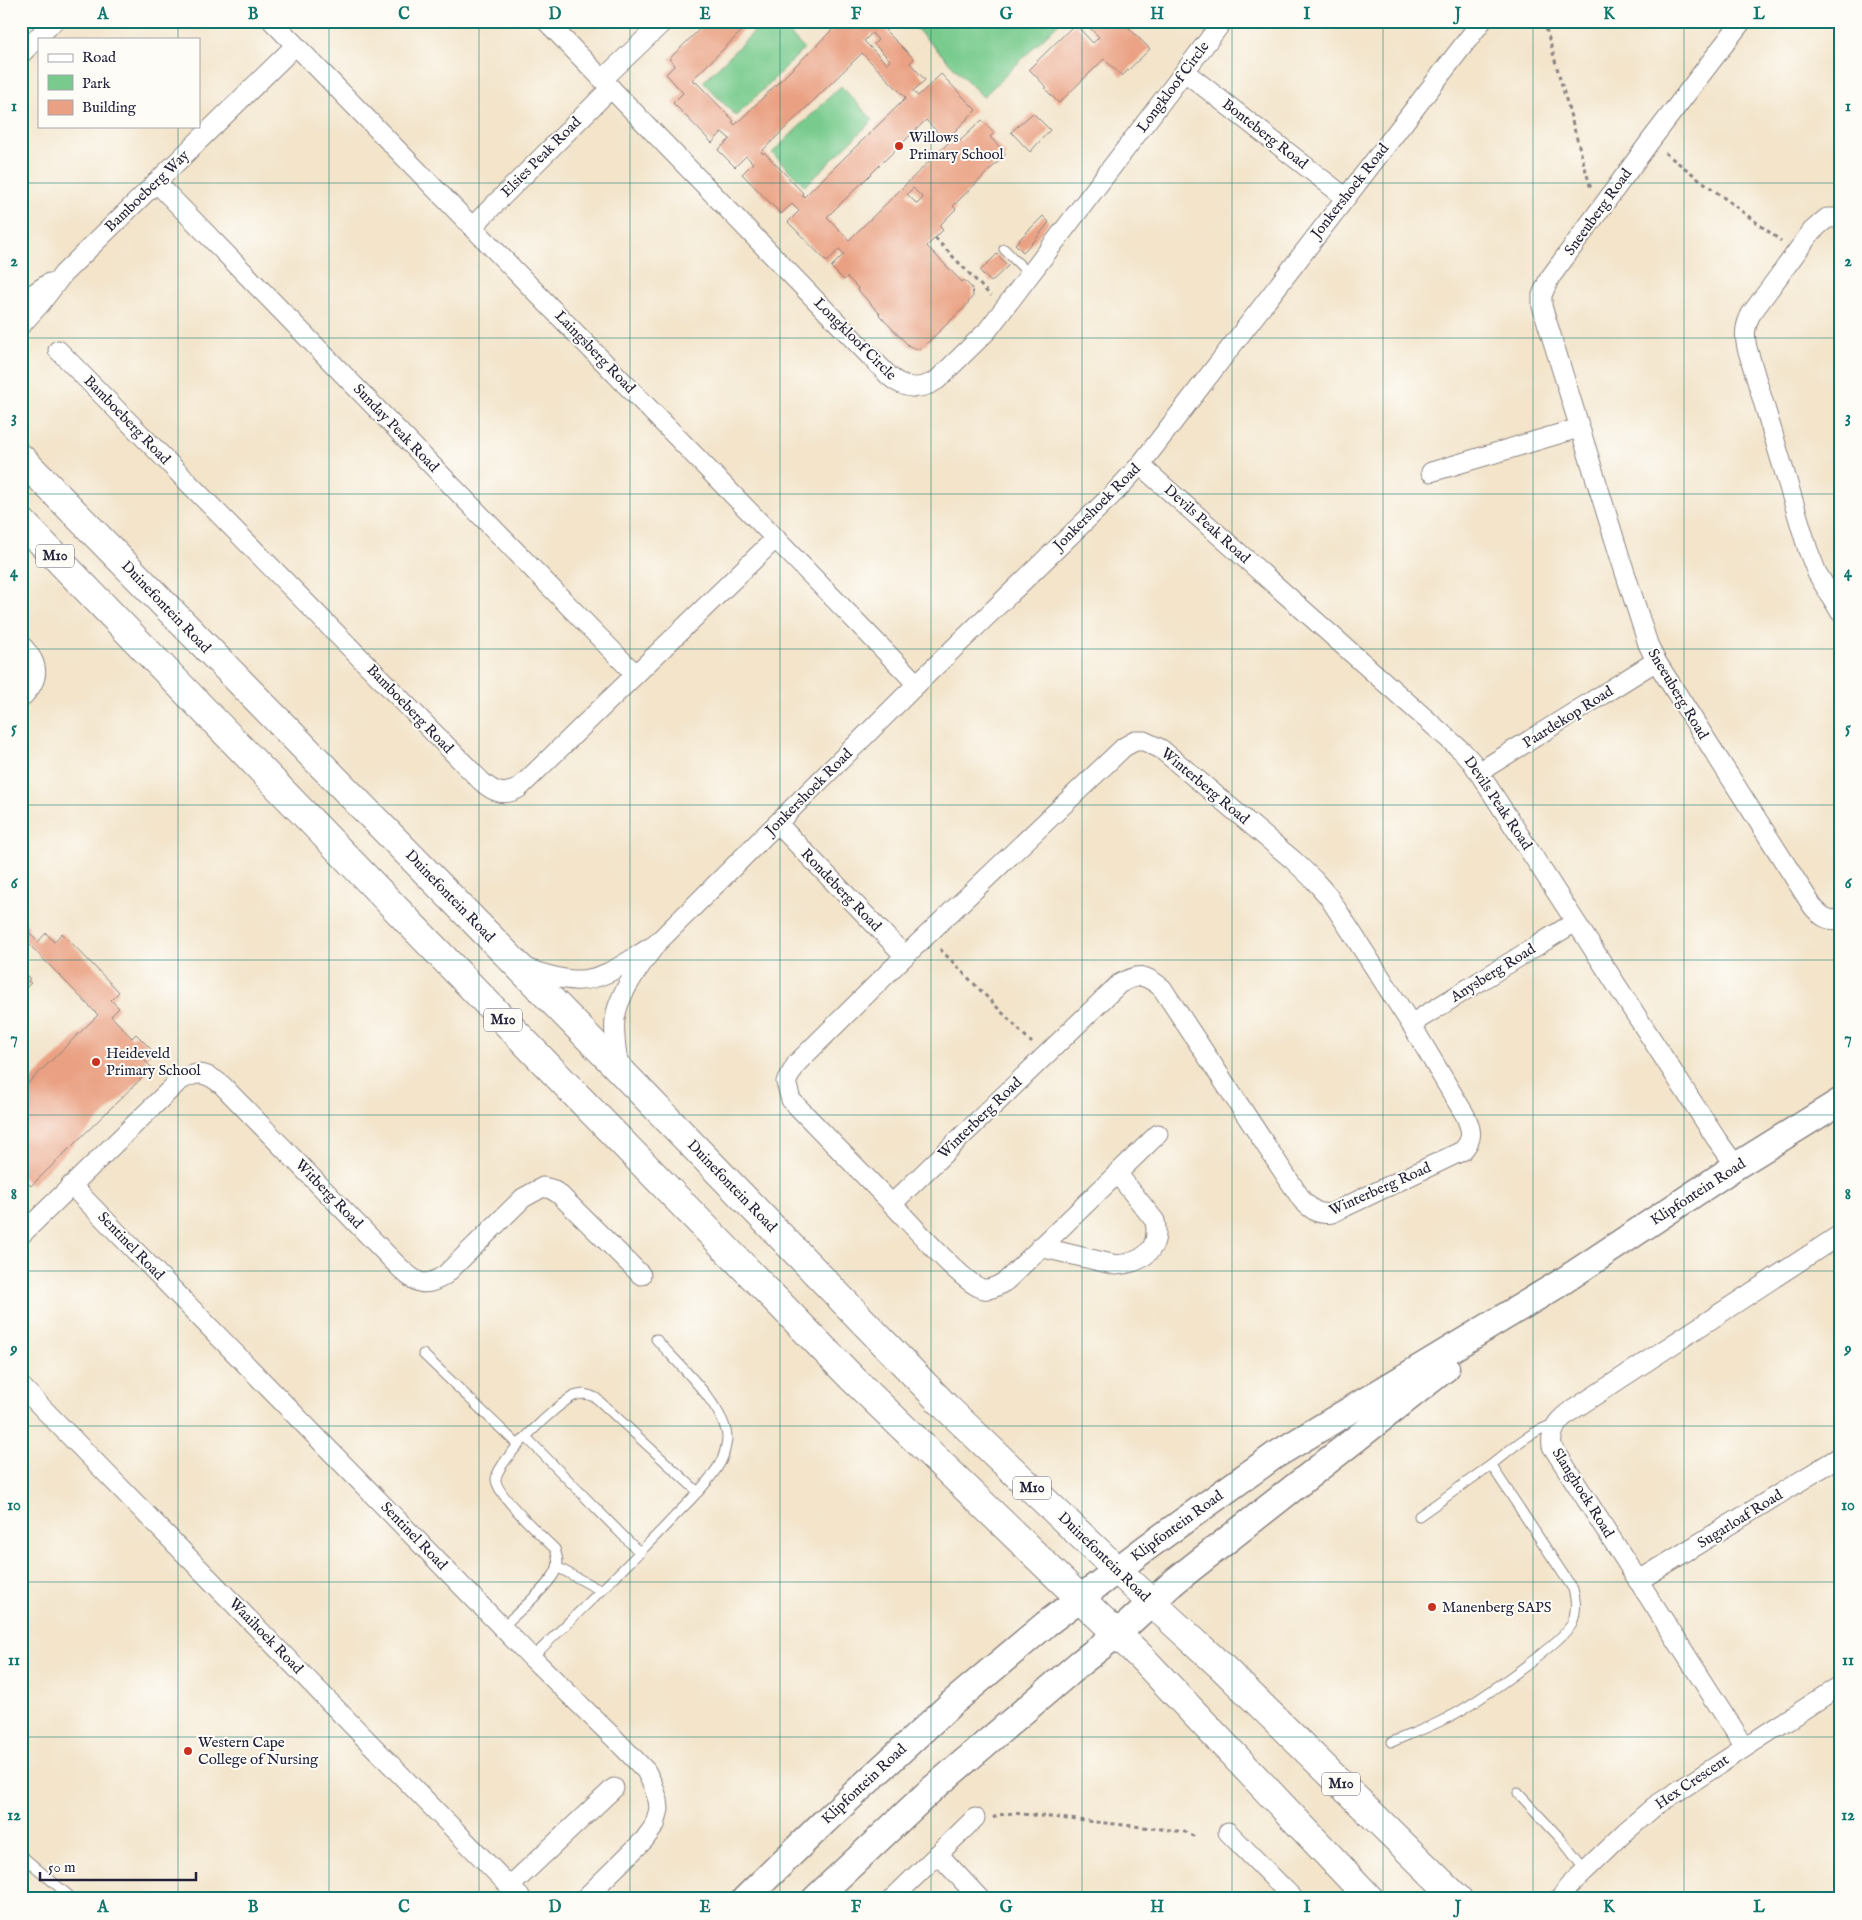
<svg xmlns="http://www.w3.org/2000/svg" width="1862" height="1920" font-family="'IM FELL English',serif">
<rect width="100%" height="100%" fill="#fdfcf7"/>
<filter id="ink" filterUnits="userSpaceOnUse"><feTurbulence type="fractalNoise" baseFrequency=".02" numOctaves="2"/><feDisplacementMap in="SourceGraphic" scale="10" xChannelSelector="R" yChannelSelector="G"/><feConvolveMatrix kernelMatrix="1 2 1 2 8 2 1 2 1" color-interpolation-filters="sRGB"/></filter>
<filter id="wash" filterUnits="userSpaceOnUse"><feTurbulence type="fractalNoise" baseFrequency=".0096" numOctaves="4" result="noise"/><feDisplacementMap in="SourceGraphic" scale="20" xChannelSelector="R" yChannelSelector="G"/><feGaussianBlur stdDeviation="1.12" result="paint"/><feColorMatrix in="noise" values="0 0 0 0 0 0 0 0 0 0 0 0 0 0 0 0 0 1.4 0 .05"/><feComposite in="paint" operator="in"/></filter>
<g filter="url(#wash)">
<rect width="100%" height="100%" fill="#f3e4ca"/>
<g fill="#78cb8d" stroke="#4d7664">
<path d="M765,21H778L804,49L736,116L703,82Z"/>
<path d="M909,21H1061L983,97Z"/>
<path d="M841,86L873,120L805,186L772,153Z"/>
</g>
<g id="blocks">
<g fill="#eaa082" fill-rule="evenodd">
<path d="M708,21H752L692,80L694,82L695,81L734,121L732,122L735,125L835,27L828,21H869L876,29L880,25L914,59L910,63L925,80L913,91L918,96L941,74L976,110L953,133L960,141L982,120L994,133L990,137L1006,154L953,206L956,209L939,226L943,230L927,246L962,282L964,280L972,288L973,296L965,307L922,348L917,349L909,346L879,315L880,314L857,289L858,288L847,277L844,280L831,267L844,254L839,249L827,262L788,222L799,211L792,204L781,214L742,174L753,163L746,156L735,167L718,150L730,139L722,132L712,143L673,103L683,93L666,74L675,65L669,59ZM872,33L878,40L874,44L890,60L887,64L864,41ZM862,53L906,98L804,197L802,194L803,193L764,152L763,154L761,152ZM926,120L948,143L849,240L827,217ZM913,188L923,198L917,204L907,194Z"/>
<path d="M1091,21H1122L1150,49L1122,76L1104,59L1059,103L1045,89L1047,88L1029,69L1075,24L1093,43L1099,37L1087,25Z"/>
<path d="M1033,113L1050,130L1030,152L1011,132Z"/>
<path d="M1043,216L1049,222L1036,239L1023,252L1015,244Z"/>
<path d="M997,254L1008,266L991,282L980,271Z"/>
<path d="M21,919L29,927L27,930L38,942L46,933L54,942L62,933L119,992L111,1000L119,1008L111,1016L132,1038L136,1034L153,1051L144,1060L152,1068L31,1186L21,1176V1090L98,1015L21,936Z"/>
<path d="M21,970L30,979L28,981L31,983L26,988L24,986L21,988Z"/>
</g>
</g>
</g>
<g filter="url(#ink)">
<use href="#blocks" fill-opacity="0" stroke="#8a8382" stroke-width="1"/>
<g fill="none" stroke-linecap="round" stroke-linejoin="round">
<defs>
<g id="lane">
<path d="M1004,249L1030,275"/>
<path d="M423,1354L518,1445"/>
<path d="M526,1437L640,1553"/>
<path d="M1419,1516L1491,1465"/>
<path d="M557,1567L600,1590"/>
<path d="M502,1627C515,1615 552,1584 557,1568C559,1561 557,1556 555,1549C543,1537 495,1494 496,1479C497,1461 558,1403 574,1396C583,1393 588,1394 596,1398L698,1492"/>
<path d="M532,1658C579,1611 627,1567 672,1519C688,1502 707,1485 719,1465C723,1459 726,1447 727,1439C728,1409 676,1362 656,1339"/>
<path d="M1392,1742C1410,1734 1428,1728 1445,1719C1469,1708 1562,1644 1572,1623C1577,1611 1576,1601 1573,1589L1491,1465C1511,1449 1529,1432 1554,1424"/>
<path d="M1518,1793L1561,1839L1585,1870"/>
<path d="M21,1855L73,1899"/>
</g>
<g id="street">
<path d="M272,21L917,684"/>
<path d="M546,21L889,376C904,389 920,391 937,380L987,331L1223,21"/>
<path d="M1742,21L1651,140L1549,279L1542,295V306L1619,554L1648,644L1656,661L1813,907C1821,916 1828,922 1841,919"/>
<path d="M21,54L54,21"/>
<path d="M1185,72L1345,197"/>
<path d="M603,79L664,21"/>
<path d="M156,182L635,674"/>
<path d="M1841,218H1827L1812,231L1751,314C1745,326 1744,334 1747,348L1808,550L1817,573L1841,613"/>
<path d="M472,227L611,88"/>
<path d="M21,302L49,283"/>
<path d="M21,325L41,303L63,274L295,46"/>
<path d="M58,350L481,781C493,792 504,797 519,788L776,538"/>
<path d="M1140,465L1462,751L1472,762L1717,1140L1736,1166"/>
<path d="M1431,472L1579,428"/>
<path d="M21,645C40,664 41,679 21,698"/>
<path d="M1135,741H1144L1161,749L1293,860L1314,880L1328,896L1411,1024L1465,1115C1472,1130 1474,1139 1462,1151L1332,1213C1318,1215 1312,1210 1302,1200L1162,988C1145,974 1139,973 1119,984L892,1204L791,1100L786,1082L797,1063L905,956L1124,747Z"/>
<path d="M1479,772L1656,661"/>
<path d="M778,824L905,956"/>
<path d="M521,967C538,972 556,979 574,980C602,982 628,961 651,947"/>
<path d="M1411,1024L1575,922"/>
<path d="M619,1069C617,1053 613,1036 615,1019C618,993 642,964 656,944L917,684L1115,492L1140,465L1482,21"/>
<path d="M71,1185L532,1658L615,1739L646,1771L653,1785L658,1800L659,1809L655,1825L644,1840L584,1899"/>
<path d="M892,1204C908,1220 966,1287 984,1289C992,1290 999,1285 1006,1281L1158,1134"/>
<path d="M21,1235L178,1082C196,1071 205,1071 222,1085L399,1267C416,1283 424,1289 445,1275L523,1198L543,1187L551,1189L559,1194L641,1275"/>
<path d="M1040,1247L1116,1265C1142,1263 1161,1250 1155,1221L1117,1173"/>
<path d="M21,1386L522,1899"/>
<path d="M1638,1581L1841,1456"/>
<path d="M1745,1747L1552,1446C1550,1432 1557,1421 1568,1413L1841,1234"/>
<path d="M1228,1832L1294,1899"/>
<path d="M938,1854L980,1899"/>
<path d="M510,1886L614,1788"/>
<path d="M892,1899L975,1818"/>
<path d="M1560,1899L1568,1887L1625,1832L1655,1806L1841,1685"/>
</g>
<g id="secondary">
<path d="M745,1899L824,1822L951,1704L1046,1624L1146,1548L1274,1456L1557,1285L1736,1166L1841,1101"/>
<path d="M815,1899L930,1791L1080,1663L1117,1634L1175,1581L1446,1368"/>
</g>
<g id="primary">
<path d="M21,458L619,1069L946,1407L1151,1602L1223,1668L1458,1899"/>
<path d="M21,521L577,1096L853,1379L1142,1658L1370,1899"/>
</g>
</defs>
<use href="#lane" stroke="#8a8382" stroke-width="11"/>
<use href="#street" stroke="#8a8382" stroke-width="21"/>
<use href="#secondary" stroke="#8a8382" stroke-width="29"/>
<use href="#primary" stroke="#8a8382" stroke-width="30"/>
<g stroke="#8a8382" stroke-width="3" stroke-dasharray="4 4" stroke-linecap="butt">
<path d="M1544,21L1591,189"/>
<path d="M1665,153L1781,241"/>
<path d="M935,238L991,296"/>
<path d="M940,949L1032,1043"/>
<path d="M993,1818L998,1815L1013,1813L1170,1830L1185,1832L1195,1837"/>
</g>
<use href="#lane" stroke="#fff" stroke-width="9"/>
<use href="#street" stroke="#fff" stroke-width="19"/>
<use href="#secondary" stroke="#fff" stroke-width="26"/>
<use href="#primary" stroke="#fff" stroke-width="28"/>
</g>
</g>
<path fill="none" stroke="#0f766e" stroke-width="1" stroke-opacity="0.55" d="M178,21V39M329,21V1899M479,21V1899M630,21V1899M780,21V1899M931,21V1899M1082,21V1899M1232,21V1899M1383,21V1899M1533,21V1899M1684,21V1899M178,126V1899M21,183H1841M21,338H1841M21,494H1841M21,649H1841M21,805H1841M21,960H1841M21,1115H1841M21,1271H1841M21,1426H1841M21,1582H1841M21,1737H1841"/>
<g fill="#c8321e" stroke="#fdfcf7" stroke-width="2">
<circle cx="899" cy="146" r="5"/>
<circle cx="96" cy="1062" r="5"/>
<circle cx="1432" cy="1607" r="5"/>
<circle cx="188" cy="1751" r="5"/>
</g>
<g text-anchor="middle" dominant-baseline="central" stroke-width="4" stroke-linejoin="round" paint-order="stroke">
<g fill="#fdfcf7" stroke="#646373" stroke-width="1">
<rect x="36" y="544.5" width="38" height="23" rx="4"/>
<rect x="484" y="1008.5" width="38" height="23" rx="4"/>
<rect x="1013" y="1476.5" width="38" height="23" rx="4"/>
<rect x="1322" y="1772.5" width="38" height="23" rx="4"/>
</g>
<g font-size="14" font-weight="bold" fill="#22223b">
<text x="55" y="556">M10</text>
<text x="503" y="1020">M10</text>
<text x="1032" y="1488">M10</text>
<text x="1341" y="1784">M10</text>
</g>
<g font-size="15" fill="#22223b" stroke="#fdfcf7">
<text transform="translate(1173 87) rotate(-53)">Longkloof Circle</text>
<text transform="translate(1265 134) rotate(38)">Bonteberg Road</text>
<text transform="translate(541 157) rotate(-45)">Elsies Peak Road</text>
<text transform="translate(147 191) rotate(-44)">Bamboeberg Way</text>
<text transform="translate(1350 191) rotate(-52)">Jonkershoek Road</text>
<text transform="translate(1598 212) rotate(-54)">Sneeuberg Road</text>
<text transform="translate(855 339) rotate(45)">Longkloof Circle</text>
<text transform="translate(595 352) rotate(46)">Laingsberg Road</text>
<text transform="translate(127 420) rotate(46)">Bamboeberg Road</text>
<text transform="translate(396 428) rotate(46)">Sunday Peak Road</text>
<text transform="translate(1097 507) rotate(-45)">Jonkershoek Road</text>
<text transform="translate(1207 524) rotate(42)">Devils Peak Road</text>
<text transform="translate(166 607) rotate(46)">Duinefontein Road</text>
<text transform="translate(1678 694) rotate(59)">Sneeuberg Road</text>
<text transform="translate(410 709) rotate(46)">Bamboeberg Road</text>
<text transform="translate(1568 717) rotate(-32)">Paardekop Road</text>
<text transform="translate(1205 786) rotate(40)">Winterberg Road</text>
<text transform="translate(809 792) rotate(-45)">Jonkershoek Road</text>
<text transform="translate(1498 803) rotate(56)">Devils Peak Road</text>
<text transform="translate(841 890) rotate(46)">Rondeberg Road</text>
<text transform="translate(450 896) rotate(46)">Duinefontein Road</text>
<text transform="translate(1493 973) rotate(-32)">Anysberg Road</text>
<text transform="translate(980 1118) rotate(-44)">Winterberg Road</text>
<text transform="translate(732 1186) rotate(46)">Duinefontein Road</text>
<text transform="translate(1380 1189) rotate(-24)">Winterberg Road</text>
<text transform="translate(1698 1192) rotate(-33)">Klipfontein Road</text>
<text transform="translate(329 1194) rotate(46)">Witberg Road</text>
<text transform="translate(131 1246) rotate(46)">Sentinel Road</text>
<text transform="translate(1583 1493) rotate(58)">Slanghoek Road</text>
<text transform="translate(1740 1519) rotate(-32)">Sugarloaf Road</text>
<text transform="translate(1177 1526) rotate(-36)">Klipfontein Road</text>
<text transform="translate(414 1536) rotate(46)">Sentinel Road</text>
<text transform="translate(1104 1557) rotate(44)">Duinefontein Road</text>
<text transform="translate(266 1636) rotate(46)">Waaihoek Road</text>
<text transform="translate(1692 1782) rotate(-34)">Hex Crescent</text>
<text transform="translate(864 1784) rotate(-43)">Klipfontein Road</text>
</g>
<g font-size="15" fill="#22223b" stroke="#fdfcf7" text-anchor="start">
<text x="909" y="137">Willows<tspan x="909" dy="17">Primary School</tspan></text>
<text x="106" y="1053">Heideveld<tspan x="106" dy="17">Primary School</tspan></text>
<text x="1442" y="1607">Manenberg SAPS</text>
<text x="198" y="1742">Western Cape<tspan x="198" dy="17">College of Nursing</tspan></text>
</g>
</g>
<rect width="1862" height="1920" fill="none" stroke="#fdfcf7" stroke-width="55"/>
<rect x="38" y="38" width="162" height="90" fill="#fdfcf7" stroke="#a5a5ac"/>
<rect x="48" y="54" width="25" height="8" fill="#ffffff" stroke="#a5a5ac"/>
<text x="82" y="62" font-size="15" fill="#22223b">Road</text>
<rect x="48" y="75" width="25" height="15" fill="#78cb8d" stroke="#a5a5ac"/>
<text x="82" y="88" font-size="15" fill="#22223b">Park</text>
<rect x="48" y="100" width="25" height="15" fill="#eaa082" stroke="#a5a5ac"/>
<text x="82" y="112" font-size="15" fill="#22223b">Building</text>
<path d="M40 1872v8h156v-8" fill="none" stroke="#22223b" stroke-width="2.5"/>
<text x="48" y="1872" font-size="15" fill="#22223b" stroke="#fdfcf7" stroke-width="4" paint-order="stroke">50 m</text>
<rect x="28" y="28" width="1806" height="1864" fill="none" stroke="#0f766e" stroke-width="2"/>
<g font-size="16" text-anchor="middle" font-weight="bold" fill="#0f766e">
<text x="103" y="19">A</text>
<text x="253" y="19">B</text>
<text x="404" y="19">C</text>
<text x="555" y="19">D</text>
<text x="705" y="19">E</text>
<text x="856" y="19">F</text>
<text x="1006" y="19">G</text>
<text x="1157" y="19">H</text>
<text x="1307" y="19">I</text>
<text x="1458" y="19">J</text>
<text x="1609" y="19">K</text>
<text x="1759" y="19">L</text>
<text x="14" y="111">1</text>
<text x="1848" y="111">1</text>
<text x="14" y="266">2</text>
<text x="1848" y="266">2</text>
<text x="14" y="422">3</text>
<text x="1848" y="422">3</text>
<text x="14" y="577">4</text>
<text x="1848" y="577">4</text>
<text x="14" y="733">5</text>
<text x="1848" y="733">5</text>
<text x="14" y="888">6</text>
<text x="1848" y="888">6</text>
<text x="14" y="1043">7</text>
<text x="1848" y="1043">7</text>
<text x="14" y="1199">8</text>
<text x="1848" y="1199">8</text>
<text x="14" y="1354">9</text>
<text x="1848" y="1354">9</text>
<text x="14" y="1510">10</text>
<text x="1848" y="1510">10</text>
<text x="14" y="1665">11</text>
<text x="1848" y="1665">11</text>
<text x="14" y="1820">12</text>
<text x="1848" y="1820">12</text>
<text x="103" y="1912">A</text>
<text x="253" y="1912">B</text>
<text x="404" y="1912">C</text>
<text x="555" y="1912">D</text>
<text x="705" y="1912">E</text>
<text x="856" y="1912">F</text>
<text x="1006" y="1912">G</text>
<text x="1157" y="1912">H</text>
<text x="1307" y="1912">I</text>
<text x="1458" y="1912">J</text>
<text x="1609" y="1912">K</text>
<text x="1759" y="1912">L</text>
</g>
</svg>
